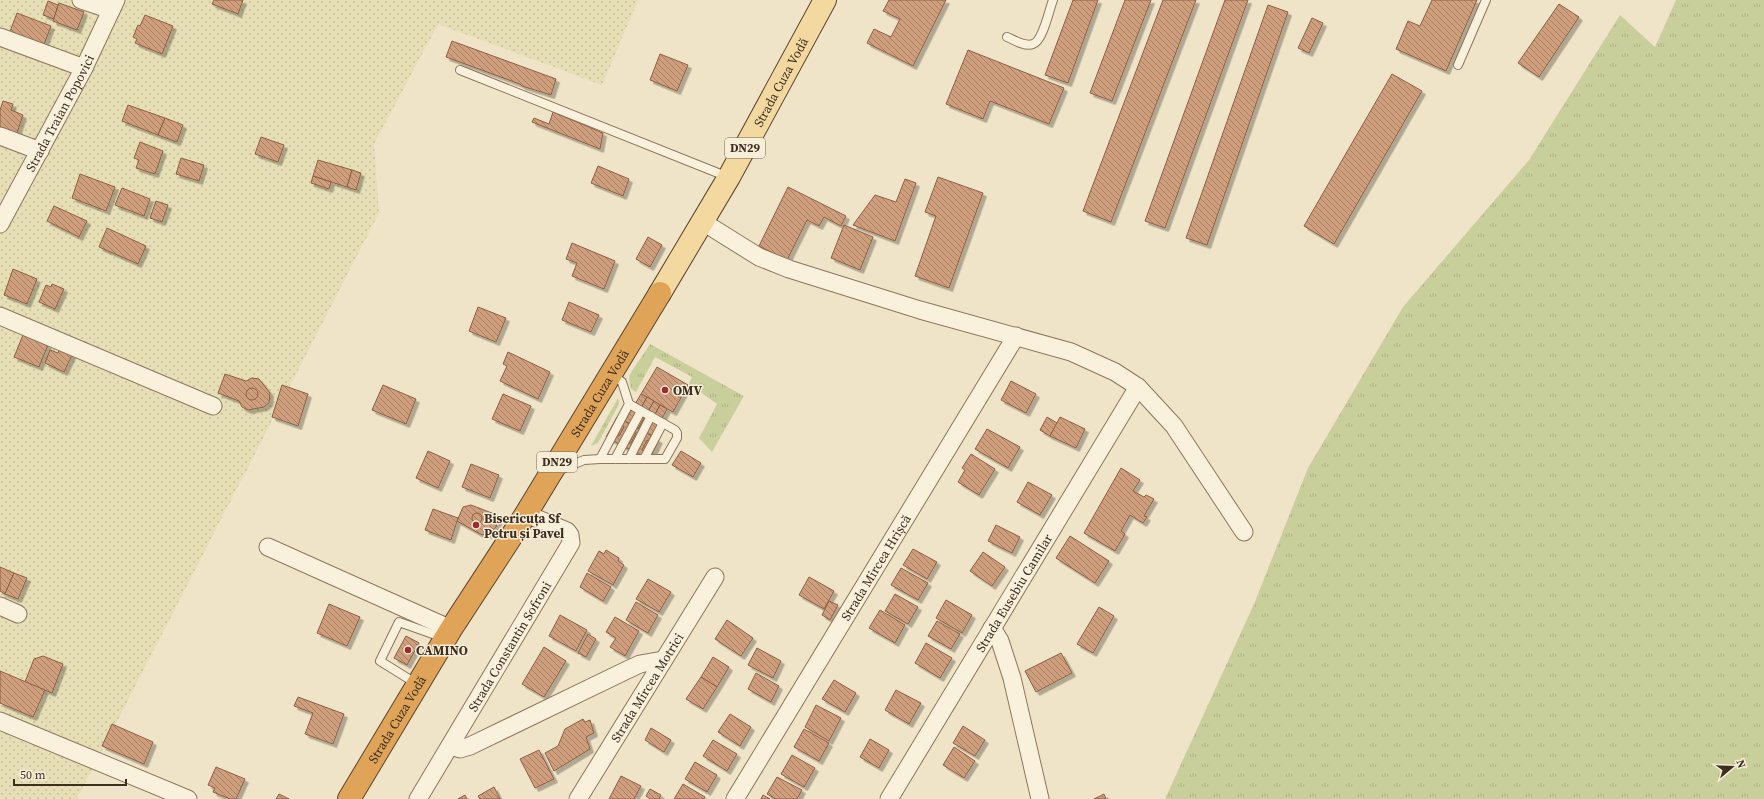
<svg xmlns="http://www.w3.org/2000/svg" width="1764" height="799" font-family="'Source Serif 4',serif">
<defs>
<pattern id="farmland-dots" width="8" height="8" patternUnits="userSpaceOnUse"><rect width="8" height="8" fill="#e6deb5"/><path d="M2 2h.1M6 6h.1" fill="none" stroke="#c6bf9b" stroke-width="1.8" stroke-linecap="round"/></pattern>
<pattern id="grass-tufts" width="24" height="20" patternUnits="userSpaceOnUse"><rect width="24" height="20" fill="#c9cf9b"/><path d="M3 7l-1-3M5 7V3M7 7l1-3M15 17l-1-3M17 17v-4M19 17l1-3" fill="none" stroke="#aeb285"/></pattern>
<pattern id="building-back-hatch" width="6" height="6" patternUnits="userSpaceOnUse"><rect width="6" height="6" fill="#cf9f7d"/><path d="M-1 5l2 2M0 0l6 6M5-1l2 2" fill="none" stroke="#a98266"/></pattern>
<filter id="shadow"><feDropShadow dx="3.5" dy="3.5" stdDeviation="0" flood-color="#0004"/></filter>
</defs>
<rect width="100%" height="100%" fill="#f0e4c8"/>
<path fill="url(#farmland-dots)" d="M0,0H638L602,85L438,24L374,144L379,213L77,799H0Z"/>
<g fill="url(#grass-tufts)">
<path d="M1676,0H1764V799H1165L1254,604L1308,468L1403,307L1529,160L1620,15L1655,47Z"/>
<path d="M650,344L744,396L712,452L699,438L717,404L689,384L692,377L655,357L636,392L631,389L629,379L630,374Z"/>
<path d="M618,398L619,404L598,443L591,446Z"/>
</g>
<g fill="url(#building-back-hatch)" stroke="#8d5f41" filter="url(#shadow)">
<path d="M214,0H243L238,14L212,4Z"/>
<path d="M889,0H946L913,66L867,43L874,29L891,37L900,19L883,11Z"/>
<path d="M1073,0H1098L1068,83L1045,75Z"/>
<path d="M1125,0H1151L1112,101L1090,93Z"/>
<path d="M1163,0H1196L1111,222L1083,211Z"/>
<path d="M1225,0H1248L1165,228L1145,221Z"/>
<path d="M1432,0H1477L1446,71L1396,49L1408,21L1420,26Z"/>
<path d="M48,1L58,5L54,19L43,15Z"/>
<path d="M59,3L84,12L77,30L53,21Z"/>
<path d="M1559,4L1579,17L1539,77L1518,63Z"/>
<path d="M1268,5L1288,12L1207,245L1186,238Z"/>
<path d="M17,13L51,26L43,47L9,34Z"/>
<path d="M145,15L173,26L162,54L135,43L137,39L133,37L138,25L140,26Z"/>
<path d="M1312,18L1323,23L1309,53L1298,48Z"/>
<path d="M452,41L556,79L551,95L522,86L520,84L446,57Z"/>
<path d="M968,50L1064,88L1049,124L990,101L983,119L946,104Z"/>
<path d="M660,54L688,65L677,91L650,80Z"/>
<path d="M1392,74L1422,91L1334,244L1304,226Z"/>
<path d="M3,101L13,104L11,110L23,115L16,136L0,130V110Z"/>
<path d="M128,105L165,118L158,135L122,121Z"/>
<path d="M553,112L603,133L600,149L532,122L534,118L549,124Z"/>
<path d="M165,118L183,125L177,142L158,135Z"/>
<path d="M261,137L284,145L278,162L255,154Z"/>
<path d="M140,142L163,151L155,174L136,168L139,160L134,158Z"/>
<path d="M181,158L204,165L199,181L176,174Z"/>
<path d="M318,160L352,170L347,187L313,176Z"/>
<path d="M598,166L629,179L623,196L591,183Z"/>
<path d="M352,170L361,173L356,190L347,187Z"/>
<path d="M80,174L115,187L106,211L72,198Z"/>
<path d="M313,176L331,182L329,189L311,183Z"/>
<path d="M938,177L983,193L949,288L915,276L936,216L925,212Z"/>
<path d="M905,179L916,183L895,241L853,225L875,195L896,202Z"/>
<path d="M788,187L846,216L841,226L824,217L819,226L807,220L787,260L759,246Z"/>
<path d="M122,188L150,199L144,216L115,205Z"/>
<path d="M156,201L168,205L162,222L150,218Z"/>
<path d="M54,206L87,221L79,237L47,221Z"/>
<path d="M844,225L873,237L860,270L831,258Z"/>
<path d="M107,228L146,246L138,264L99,247Z"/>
<path d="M648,237L662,245L650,267L636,259Z"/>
<path d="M572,243L615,261L604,289L572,276L577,263L566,259Z"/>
<path d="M13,269L37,279L27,304L4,295Z"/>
<path d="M52,284L64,289L55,309L39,302L46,285L51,287Z"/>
<path d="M569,302L599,315L591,332L562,320Z"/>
<path d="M478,307L506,318L496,342L469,331Z"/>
<path d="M23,335L48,345L39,367L14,357Z"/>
<path d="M60,348L73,353L64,372L45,363L50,350L58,353Z"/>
<path d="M508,352L550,372L538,399L500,381L507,366L503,364Z"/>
<path d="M657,367L688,385L673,412L641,394Z"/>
<path d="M225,374L246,381L252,378L259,379L270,393L269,403L264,407L248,410L242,407L239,401L218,393Z"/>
<path d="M1011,381L1036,394L1026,413L1001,400Z"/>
<path d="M282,385L308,394L298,426L272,417Z"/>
<path d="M383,385L416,399L406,424L372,410Z"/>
<circle cx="252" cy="394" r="6"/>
<path d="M503,394L531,406L520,431L492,419Z"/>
<path d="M641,394L647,397L632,425L625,421Z"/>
<path d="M647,397L654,401L638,429L632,425Z"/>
<path d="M654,401L660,405L645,433L638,429Z"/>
<path d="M660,405L667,409L653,436L645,433Z"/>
<path d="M617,417L659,440L649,460L606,437Z"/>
<path d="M1047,417L1057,423L1050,436L1040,430Z"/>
<path d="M1060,417L1085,429L1076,448L1050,436Z"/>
<path d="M622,426L624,427L619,436H617Z"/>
<path d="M987,429L1020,447L1008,468L975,449Z"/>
<path d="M634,433H636L631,443H629Z"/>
<path d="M647,440L649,441L644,451L642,450Z"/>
<path d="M428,451L450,461L438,488L416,478Z"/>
<path d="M681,451L701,463L693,477L672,465Z"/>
<path d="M971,454L995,469L979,495L958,482L965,470L962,468Z"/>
<path d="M471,464L499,475L490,498L462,487Z"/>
<path d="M1121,468L1140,480L1133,491L1144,497L1146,495L1154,499L1144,516L1147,517L1143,523L1130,515L1121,531L1125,534L1115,551L1084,533Z"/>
<path d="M1028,482L1052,495L1040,515L1017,502Z"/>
<path d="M471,505L497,515L499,518L496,527L489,535L480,534L457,521L463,507Z"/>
<path d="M433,509L458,518L451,540L425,530Z"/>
<circle cx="477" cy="518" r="5"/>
<path d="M996,525L1020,537L1012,553L988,541Z"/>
<path d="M1070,536L1109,561L1095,583L1056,558Z"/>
<path d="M913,549L937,562L927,579L903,565Z"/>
<path d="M606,550L619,558L618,561L624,565L613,585L588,571L599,551L604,554Z"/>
<path d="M983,552L1005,567L992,586L970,571Z"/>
<path d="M0,567L14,573L5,594L0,591Z"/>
<path d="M901,568L928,583L918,600L891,585Z"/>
<path d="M14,573L27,578L18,599L5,594Z"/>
<path d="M587,573L611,587L603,601L580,587Z"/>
<path d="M809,577L834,591L824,609L799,595Z"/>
<path d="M648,579L671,592L659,612L636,599Z"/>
<path d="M895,594L918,607L908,624L885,611Z"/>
<path d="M946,600L972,615L962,633L936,618Z"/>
<path d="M829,601L838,605L830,620L822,615Z"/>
<path d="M636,602L658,615L648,633L626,620Z"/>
<path d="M329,604L360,617L347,646L317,633Z"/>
<path d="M1099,607L1114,616L1093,653L1077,644Z"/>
<path d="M880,610L905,625L895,643L869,628Z"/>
<path d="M560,615L587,630L576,651L549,636Z"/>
<path d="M615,617L639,631L625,656L610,647L616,638L606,632Z"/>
<path d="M727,620L753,638L741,656L715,639Z"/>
<path d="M937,621L960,634L951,649L928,636Z"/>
<path d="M588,634L596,639L586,657L578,653Z"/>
<path d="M406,636L419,643L407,665L394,658Z"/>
<path d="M926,643L952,658L940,678L915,663Z"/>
<path d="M544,647L566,661L544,697L522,684Z"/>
<path d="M757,648L781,661L773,678L748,665Z"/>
<path d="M1061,653L1072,673L1036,692L1025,671Z"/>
<path d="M43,656L63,664L52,693L25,682L34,659Z"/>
<path d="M713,657L729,667L717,687L701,677Z"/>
<path d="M0,671L45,690L33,717L0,703Z"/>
<path d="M756,673L779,686L771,702L748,689Z"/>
<path d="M701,677L717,687L703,709L686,699Z"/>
<path d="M834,680L856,693L845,712L822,699Z"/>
<path d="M896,690L921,703L909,724L885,710Z"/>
<path d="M298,697L344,714L333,744L305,734L313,713L294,706Z"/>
<path d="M816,705L841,718L829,741L805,727Z"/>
<path d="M730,714L751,727L740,746L718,732Z"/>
<path d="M583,719L585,722L590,720L594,733L586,737L590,749L554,771L545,753L558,746L565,729Z"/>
<path d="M112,724L153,742L144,764L102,746Z"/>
<path d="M963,726L985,740L975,756L953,743Z"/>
<path d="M651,728L671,740L664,752L645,740Z"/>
<path d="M804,729L829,743L819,761L794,747Z"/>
<path d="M870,739L889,750L879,768L860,757Z"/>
<path d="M713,740L737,754L727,771L703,756Z"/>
<path d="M954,747L975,761L964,778L943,765Z"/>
<path d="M539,750L554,779L535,788L520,759Z"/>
<path d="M792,755L815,768L804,787L781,774Z"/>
<path d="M695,762L717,775L707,792L685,779Z"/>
<path d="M216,767L245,779L236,799H230L213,792L215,788L208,785Z"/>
<path d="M621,776L641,786L634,799H609Z"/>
<path d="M777,777L802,790L797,799H776L767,794Z"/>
<path d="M683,784L705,797L704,799H674Z"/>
<path d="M494,787L500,799H480L478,796Z"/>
<path d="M650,789L661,795L659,799H650L646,796Z"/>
<path d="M279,794L289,799H276Z"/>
<path d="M1104,794L1106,799H1094Z"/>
<path d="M465,795L467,799H458Z"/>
<path d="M763,795L770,799H761Z"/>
</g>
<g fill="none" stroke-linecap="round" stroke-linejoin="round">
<defs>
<g id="lane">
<path d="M1007,37C1014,40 1025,47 1033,44C1043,41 1049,10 1053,0"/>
<path d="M1458,65L1486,0"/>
<path d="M460,70L728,177"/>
<path d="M600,459H665L677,438V433L675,430L629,404"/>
<path d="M615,459L641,411"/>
<path d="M629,459L651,416"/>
<path d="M644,459L663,423"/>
<path d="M560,470L584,460L600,459L629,404L622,382L612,374"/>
<path d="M417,684L380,661L399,622L444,638"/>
</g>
<g id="street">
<path d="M81,0L111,10"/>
<path d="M0,37L84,68"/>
<path d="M0,136L40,151"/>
<path d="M703,222L759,257L789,269L920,310L1071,352L1115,372L1138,387L1174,426L1244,532"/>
<path id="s1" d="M0,224L84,68L116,0"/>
<path d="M0,316L213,406"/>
<path d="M268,547L451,629"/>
<path d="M0,606L18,614"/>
<path d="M992,628L1000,641L1012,678L1040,799"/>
<path d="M0,721L188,799"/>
<path d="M451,746L460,749L470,746L625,671L640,664L663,660"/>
<path id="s2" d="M418,799L571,543L570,535L567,531L526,514"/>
<path id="s3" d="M578,799L715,577"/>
<path id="s4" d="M735,799L1016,336"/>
<path id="s5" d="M889,799L1138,387"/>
</g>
<g id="primary">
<path id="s6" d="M660,293L729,177L825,0"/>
</g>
<g id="highway">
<path id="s7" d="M349,799L451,629L526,514L660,293"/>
</g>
</defs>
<use href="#lane" stroke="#8d765c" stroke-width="10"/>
<use href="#street" stroke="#8d765c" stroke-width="19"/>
<use href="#primary" stroke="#5b4430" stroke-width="24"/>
<use href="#highway" stroke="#5b4430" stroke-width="24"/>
<use href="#lane" stroke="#faf1dc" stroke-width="8"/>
<use href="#street" stroke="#faf1dc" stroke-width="17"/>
<use href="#primary" stroke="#f3d9a0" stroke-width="22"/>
<use href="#highway" stroke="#e0a458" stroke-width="22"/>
</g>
<g fill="#9e2a2b" stroke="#f7eed8" stroke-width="1.5">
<circle cx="665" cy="390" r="4"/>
<circle cx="476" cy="525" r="4"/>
<circle cx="408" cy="650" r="4"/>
</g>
<g text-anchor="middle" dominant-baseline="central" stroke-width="3" stroke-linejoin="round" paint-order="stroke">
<g fill="#f7eed8" stroke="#756857" stroke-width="1">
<rect x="725" y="138" width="40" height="20" rx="3"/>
<rect x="537" y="452" width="40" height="20" rx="3"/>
</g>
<g font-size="12" font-weight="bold" fill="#3d2e20">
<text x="745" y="148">DN29</text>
<text x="557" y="462">DN29</text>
</g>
<g font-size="13" fill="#3d2e20" stroke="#f7eed8">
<text stroke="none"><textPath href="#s6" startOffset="243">Strada Cuza Vodă</textPath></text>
<text stroke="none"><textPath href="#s1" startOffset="126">Strada Traian Popovici</textPath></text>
<text stroke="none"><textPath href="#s7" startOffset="477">Strada Cuza Vodă</textPath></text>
<text stroke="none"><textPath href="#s4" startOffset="271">Strada Mircea Hrișcă</textPath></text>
<text stroke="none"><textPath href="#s5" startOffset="241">Strada Eusebiu Camilar</textPath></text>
<text stroke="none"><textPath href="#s2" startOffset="178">Strada Constantin Sofroni</textPath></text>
<text stroke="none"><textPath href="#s3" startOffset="131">Strada Mircea Motrici</textPath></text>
<text stroke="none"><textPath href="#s7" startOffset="93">Strada Cuza Vodă</textPath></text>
</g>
<g font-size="13" font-weight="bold" fill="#3d2e20" stroke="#f7eed8" text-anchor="start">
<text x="673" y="390">OMV</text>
<text x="484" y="518">Bisericuța Sf<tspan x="484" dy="15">Petru și Pavel</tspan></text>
<text x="416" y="650">CAMINO</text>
</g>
</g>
<g transform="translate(1732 767) rotate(71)" stroke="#f7eed8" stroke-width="3" paint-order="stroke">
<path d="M0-3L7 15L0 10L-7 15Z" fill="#3d2e20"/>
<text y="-6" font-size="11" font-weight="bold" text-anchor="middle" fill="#3d2e20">N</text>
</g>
<path d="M14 779v6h112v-6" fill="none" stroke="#3d2e20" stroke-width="2"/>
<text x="20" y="779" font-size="12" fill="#3d2e20" stroke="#f7eed8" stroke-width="3" paint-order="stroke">50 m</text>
</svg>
